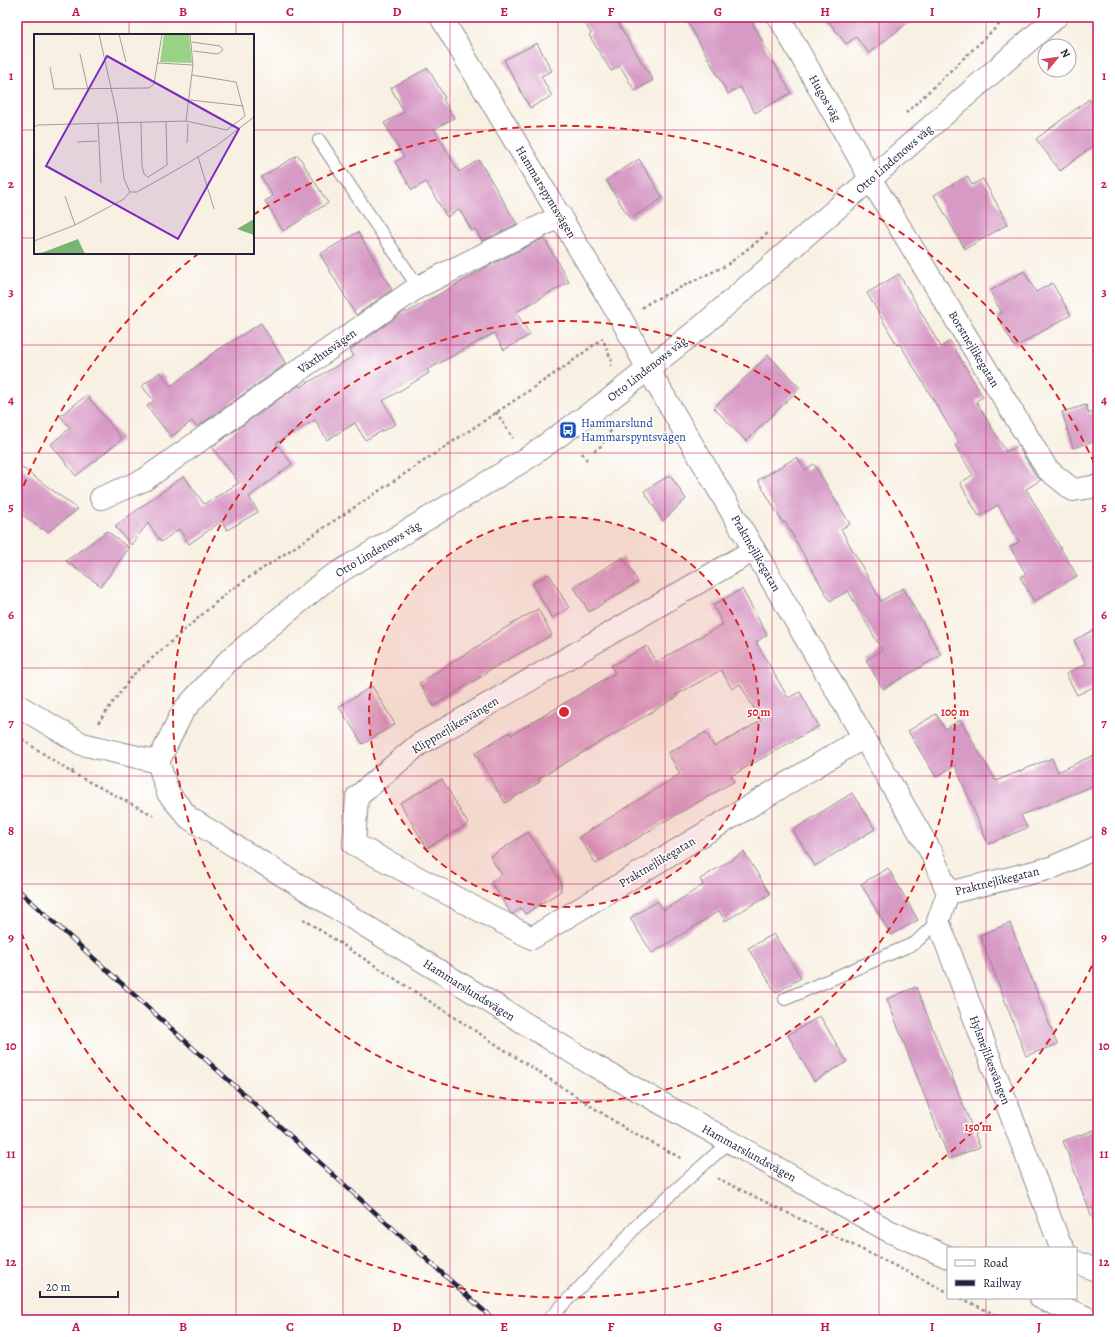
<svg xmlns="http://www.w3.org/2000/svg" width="1115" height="1337" font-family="Alegreya,serif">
<rect width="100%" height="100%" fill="#fff"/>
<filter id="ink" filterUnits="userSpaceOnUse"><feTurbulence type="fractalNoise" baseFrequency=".025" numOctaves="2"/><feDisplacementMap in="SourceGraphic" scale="8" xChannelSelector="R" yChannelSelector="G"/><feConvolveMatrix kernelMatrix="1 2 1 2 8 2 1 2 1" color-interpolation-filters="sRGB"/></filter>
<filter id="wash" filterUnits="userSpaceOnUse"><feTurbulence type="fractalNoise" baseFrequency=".012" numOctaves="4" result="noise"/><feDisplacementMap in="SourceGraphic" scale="16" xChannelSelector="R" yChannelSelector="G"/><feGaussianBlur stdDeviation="0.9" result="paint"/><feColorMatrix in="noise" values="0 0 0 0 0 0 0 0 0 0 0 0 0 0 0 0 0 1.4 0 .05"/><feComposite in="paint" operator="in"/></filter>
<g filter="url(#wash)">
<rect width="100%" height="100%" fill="#f8f0e2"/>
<g id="blocks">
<g fill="#d79ac5">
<path d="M581,17H614L653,80L635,91L620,66L611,71L589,35L591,33Z"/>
<path d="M685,17H749L791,93L755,113L740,87L728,94Z"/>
<path d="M825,17H915L869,53L856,37L846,44Z"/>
<path d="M537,43L552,71L541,76L552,96L530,108L504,60Z"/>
<path d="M428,68L445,98L443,99L454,118L434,129L459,172L479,160L517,224L482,241L475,229L472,231L459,209L447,217L426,182L412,190L395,162L404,157L384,123L404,112L391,88Z"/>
<path d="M1089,99L1098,111V142L1060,171L1036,139Z"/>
<path d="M298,155L328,203L283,231L265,201L273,196L261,177Z"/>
<path d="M639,159L663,198L630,219L606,180Z"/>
<path d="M967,176L972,185L983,179L1008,224L965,249L934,195Z"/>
<path d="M358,232L392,290L356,315L320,254Z"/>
<path d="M544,238L569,282L516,312L530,335L504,350L494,333L427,370L429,373L383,401L396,424L365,440L355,423L327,440L315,420L276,443L292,464L249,497L258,512L227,530L222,521L189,544L179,529L161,542L148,523L131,545L115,526L184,476L204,504L239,483L212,447L299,385L300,387L354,356L350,350L405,311L406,313L494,263Z"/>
<path d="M1024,271L1036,292L1052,283L1071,315L1015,347L997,316L1002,313L990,291Z"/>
<path d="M899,274L941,347L950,341L983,397L976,401L1006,452L1018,446L1036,476L1041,480L1026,489L1077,576L1034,601L1020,577L1026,574L1010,547L1019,542L998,505L979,516L960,483L973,475L955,445L959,443L900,344L897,345L867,293Z"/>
<path d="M261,323L286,364L197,427L192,421L171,437L147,406L154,401L142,386L160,372L171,386L210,356V355Z"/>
<path d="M768,355L800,388L746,441L714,408Z"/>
<path d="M87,395L122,439L76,476L51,444L70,428L60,416Z"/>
<path d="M1086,405L1089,414L1098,410V440L1073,448L1062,412Z"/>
<path d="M797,457L805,470L814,464L850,524L841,529L881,601L903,588L941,655L883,689L866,660L882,650L848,591L830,601L785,522L783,523L758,480Z"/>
<path d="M17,464L78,509L48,532L42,528L41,529L17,511Z"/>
<path d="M670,475L686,499L663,521L644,491Z"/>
<path d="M107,531L129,548L101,586L66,561Z"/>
<path d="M623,557L638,582L589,612L574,587Z"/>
<path d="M549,574L569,608L552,618L532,584Z"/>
<path d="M742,589L767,635L756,642L788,698L800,692L819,726L731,776L735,781L660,824L596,864L579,837L680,774L668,753L706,732L714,747L761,721L740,684L732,689L721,670L676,695L677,697L538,779L540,782L505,803L475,753L510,732L511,735L615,673L611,666L647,646L656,662L723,624L713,605Z"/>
<path d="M538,609L552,635L486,672L487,673L434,706L419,683L491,638L490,637Z"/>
<path d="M1098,628V687L1097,685L1077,695L1066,674L1086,664L1074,640Z"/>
<path d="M372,686L395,724L363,744L339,707Z"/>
<path d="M936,714L945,729L960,720L996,781L1052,758L1058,772L1098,753V784L1021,815L1027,828L988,844L955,765L936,777L908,731Z"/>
<path d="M442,779L468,824L427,848L400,803Z"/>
<path d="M852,793L875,829L815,866L793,830Z"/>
<path d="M528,832L561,882V891L525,914L521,908L513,914L511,913L491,882L502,875L490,857Z"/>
<path d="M744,852L770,894L725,921L719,911L652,953L630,918L658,901L664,910L703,885L700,879Z"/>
<path d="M888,868L918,920L891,935L861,884Z"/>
<path d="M1010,923L1057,1044L1026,1056L980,935Z"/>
<path d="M774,934L801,978L776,993L748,948Z"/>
<path d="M916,987L980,1147L949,1159L887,999Z"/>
<path d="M820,1016L847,1062L814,1081L788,1035Z"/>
<path d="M1094,1130L1098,1141V1227L1096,1228L1063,1141Z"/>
</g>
</g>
</g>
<g filter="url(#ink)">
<use href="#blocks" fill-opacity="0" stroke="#8d898e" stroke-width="1"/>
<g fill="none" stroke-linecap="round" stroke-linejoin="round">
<defs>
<g id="lane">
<path d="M319,140L418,287"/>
<path d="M785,999L915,943L938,921"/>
<path d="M548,1320L612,1254L640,1222L729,1142"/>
</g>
<g id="street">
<path d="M441,17L623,322L648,369L931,852L948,893L1051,868L1098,847"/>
<path d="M779,17L857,154L871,180L1047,469L1073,490L1098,486"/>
<path d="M101,498L144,480L302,368L418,287L561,216"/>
<path d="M754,550L418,745L357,797L354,844L532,938L864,737"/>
<path d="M948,893L938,921L1060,1245L1063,1248"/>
<path d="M1076,1262L1098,1271"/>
</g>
<g id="secondary">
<path d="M17,705L82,744L158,762"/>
<path d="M158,762L183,711L229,660L326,580L526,459L610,399L701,327L1056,17"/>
<path d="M158,762L168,793L189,818L593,1065L889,1231L948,1257"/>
<path d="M1041,1298L1092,1320"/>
</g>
</defs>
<use href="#lane" stroke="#8d898e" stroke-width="14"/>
<use href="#street" stroke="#8d898e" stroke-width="24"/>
<use href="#secondary" stroke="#8d898e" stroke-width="24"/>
<g stroke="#8d898e" stroke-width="2.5" stroke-dasharray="3 3" stroke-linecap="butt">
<path d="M906,113L1007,17"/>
<path d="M642,308L650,302L727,265L768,233"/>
<path d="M604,342L612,362L611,366"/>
<path d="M496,412L513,438"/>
<path d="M594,451L601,446L612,429"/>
<path d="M582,453L587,460"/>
<path d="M98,723L133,675L229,591L566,366L603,338"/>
<path d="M17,736L72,773L153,815"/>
<path d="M72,773L74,767"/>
<path d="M303,919L631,1132L681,1158"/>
<path d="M717,1178L948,1292"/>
<path d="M961,1298L1006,1320"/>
</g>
<use href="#lane" stroke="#fff" stroke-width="12"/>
<use href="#street" stroke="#fff" stroke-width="22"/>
<use href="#secondary" stroke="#fff" stroke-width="22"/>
<defs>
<path id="rail" d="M17,889L494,1320"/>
</defs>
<use href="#rail" stroke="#22223b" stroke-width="4.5"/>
<use href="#rail" stroke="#fff" stroke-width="3" stroke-dasharray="9" stroke-linecap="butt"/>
</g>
</g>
<path fill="none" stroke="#c2185b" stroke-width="1" stroke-opacity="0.55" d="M129,17V35M236,17V35M343,17V1320M450,17V1320M558,17V1320M665,17V1320M772,17V1320M879,17V1320M986,17V1248M17,130H35M253,130H1098M17,238H35M253,238H1098M129,253V1320M236,253V1320M17,345H1098M17,453H1098M17,561H1098M17,668H1098M17,776H1098M17,884H1098M17,992H1098M17,1100H1098M17,1207H1098M986,1298V1320"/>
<circle cx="564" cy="712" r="195" fill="#d62828" fill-opacity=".12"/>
<g fill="none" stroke="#d62828" stroke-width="2" stroke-dasharray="7 5">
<circle cx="564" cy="712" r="195"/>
<circle cx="564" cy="712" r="391"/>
<path d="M1097 955A586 586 0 0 1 19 927M19 497A586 586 0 0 1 199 253M253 215A586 586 0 0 1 1097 469"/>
</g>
<defs>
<symbol id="bus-square" viewBox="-11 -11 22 22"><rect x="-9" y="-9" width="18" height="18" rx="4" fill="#1a4fb4" stroke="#fff"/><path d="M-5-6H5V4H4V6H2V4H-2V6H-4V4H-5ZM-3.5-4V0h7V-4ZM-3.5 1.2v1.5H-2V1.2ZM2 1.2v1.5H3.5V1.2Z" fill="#fff"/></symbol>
</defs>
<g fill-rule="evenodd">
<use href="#bus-square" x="558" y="420" width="20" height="20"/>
</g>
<g text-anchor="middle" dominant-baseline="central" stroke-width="3" stroke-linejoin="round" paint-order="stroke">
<g font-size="12" fill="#22223b" stroke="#fff">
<text transform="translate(825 98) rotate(60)">Hugos väg</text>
<text transform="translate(894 159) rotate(-41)">Otto Lindenows väg</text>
<text transform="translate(546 192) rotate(59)">Hammarspyntsvägen</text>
<text transform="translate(974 349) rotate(59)">Borstnejlikegatan</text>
<text transform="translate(327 351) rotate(-35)">Växthusvägen</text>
<text transform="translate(647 369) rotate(-38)">Otto Lindenows väg</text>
<text transform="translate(378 549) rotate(-31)">Otto Lindenows väg</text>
<text transform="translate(756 553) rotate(60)">Praktnejlikegatan</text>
<text transform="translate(455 725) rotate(-31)">Klippnejlikesvängen</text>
<text transform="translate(657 862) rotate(-31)">Praktnejlikegatan</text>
<text transform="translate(997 881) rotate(-14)">Praktnejlikegatan</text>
<text transform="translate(469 990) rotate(32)">Hammarslundsvägen</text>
<text transform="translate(990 1060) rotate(69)">Hylsnejlikesvängen</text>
<text transform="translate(749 1153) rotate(29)">Hammarslundsvägen</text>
</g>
<g font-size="12" fill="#164399" stroke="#fff" text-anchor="start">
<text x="581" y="423">Hammarslund<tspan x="581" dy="14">Hammarspyntsvägen</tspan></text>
</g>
</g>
<g transform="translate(34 34)">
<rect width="220" height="220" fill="#f8f0e2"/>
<path d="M130,0L155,1L158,29L126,28Z" fill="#98d285"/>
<path d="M220,185V201L203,195ZM44,205L51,220H2L10,218Z" fill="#7ab472"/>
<path fill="none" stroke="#a29e9f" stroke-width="1" d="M65,0L83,81L90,145L96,158M85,0L92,28M158,8L186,12L189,16L184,20L159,17M46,20L54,56M124,29L159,31M16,33L20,55L115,54L120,50L128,0M156,66L210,72M152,87L193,96L211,82L202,48L158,41M107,88L108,132L110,140L114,143L133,131L132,87M64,89L67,149M0,93L4,91L152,87L159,31L156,0M43,108L63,107M153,109L154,90M164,123L180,175M96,158H103L149,132L182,112L220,83M31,162L41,191M0,207L41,191L90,165L96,158"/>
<path fill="#7b2cbf" fill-opacity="0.15" stroke="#7b2cbf" stroke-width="2" d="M73,22L205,95L144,205L12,132Z"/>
<rect width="220" height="220" fill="none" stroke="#22223b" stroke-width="2"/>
</g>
<circle cx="564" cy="712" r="6" fill="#d62828" stroke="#fff" stroke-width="2"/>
<g font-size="12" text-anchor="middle" font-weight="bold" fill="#d62828" stroke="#fff" stroke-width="3" stroke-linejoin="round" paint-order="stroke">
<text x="759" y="716">50 m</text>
<text x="955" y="716">100 m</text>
<text x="978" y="1131">150 m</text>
</g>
<rect width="1115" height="1337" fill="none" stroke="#fff" stroke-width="44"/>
<rect x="947" y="1247" width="130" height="52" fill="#ffffff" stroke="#a7a7b1"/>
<rect x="955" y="1260" width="20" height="6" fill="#ffffff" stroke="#a7a7b1"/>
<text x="983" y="1267" font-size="12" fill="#22223b">Road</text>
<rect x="955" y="1280" width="20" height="6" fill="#22223b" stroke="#a7a7b1"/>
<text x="983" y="1287" font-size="12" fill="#22223b">Railway</text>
<g transform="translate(1057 58) rotate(61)"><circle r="19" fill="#ffffff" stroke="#a7a7b1"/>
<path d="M0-3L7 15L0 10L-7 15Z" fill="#d1495b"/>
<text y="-6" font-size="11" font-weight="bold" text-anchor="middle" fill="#22223b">N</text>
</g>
<path d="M40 1291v6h78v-6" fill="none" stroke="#22223b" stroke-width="2"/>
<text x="46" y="1291" font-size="12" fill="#22223b" stroke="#ffffff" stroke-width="3" paint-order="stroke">20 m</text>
<rect x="22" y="22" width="1071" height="1293" fill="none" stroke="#c2185b" stroke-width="1.5"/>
<g font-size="13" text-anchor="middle" font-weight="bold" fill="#c2185b">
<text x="76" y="16">A</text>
<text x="183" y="16">B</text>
<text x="290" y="16">C</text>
<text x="397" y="16">D</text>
<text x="504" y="16">E</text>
<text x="611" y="16">F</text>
<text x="718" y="16">G</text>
<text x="825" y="16">H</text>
<text x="932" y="16">I</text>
<text x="1039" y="16">J</text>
<text x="11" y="80">1</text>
<text x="1104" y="80">1</text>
<text x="11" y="188">2</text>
<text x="1104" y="188">2</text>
<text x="11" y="296">3</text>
<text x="1104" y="296">3</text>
<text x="11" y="404">4</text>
<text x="1104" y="404">4</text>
<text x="11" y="511">5</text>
<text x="1104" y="511">5</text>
<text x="11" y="619">6</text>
<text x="1104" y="619">6</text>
<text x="11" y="727">7</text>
<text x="1104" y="727">7</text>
<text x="11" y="835">8</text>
<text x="1104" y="835">8</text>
<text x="11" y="942">9</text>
<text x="1104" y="942">9</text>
<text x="11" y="1050">10</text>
<text x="1104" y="1050">10</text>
<text x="11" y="1158">11</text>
<text x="1104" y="1158">11</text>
<text x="11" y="1266">12</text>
<text x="1104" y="1266">12</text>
<text x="76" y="1331">A</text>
<text x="183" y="1331">B</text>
<text x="290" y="1331">C</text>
<text x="397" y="1331">D</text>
<text x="504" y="1331">E</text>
<text x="611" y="1331">F</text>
<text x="718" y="1331">G</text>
<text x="825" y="1331">H</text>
<text x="932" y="1331">I</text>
<text x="1039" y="1331">J</text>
</g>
</svg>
